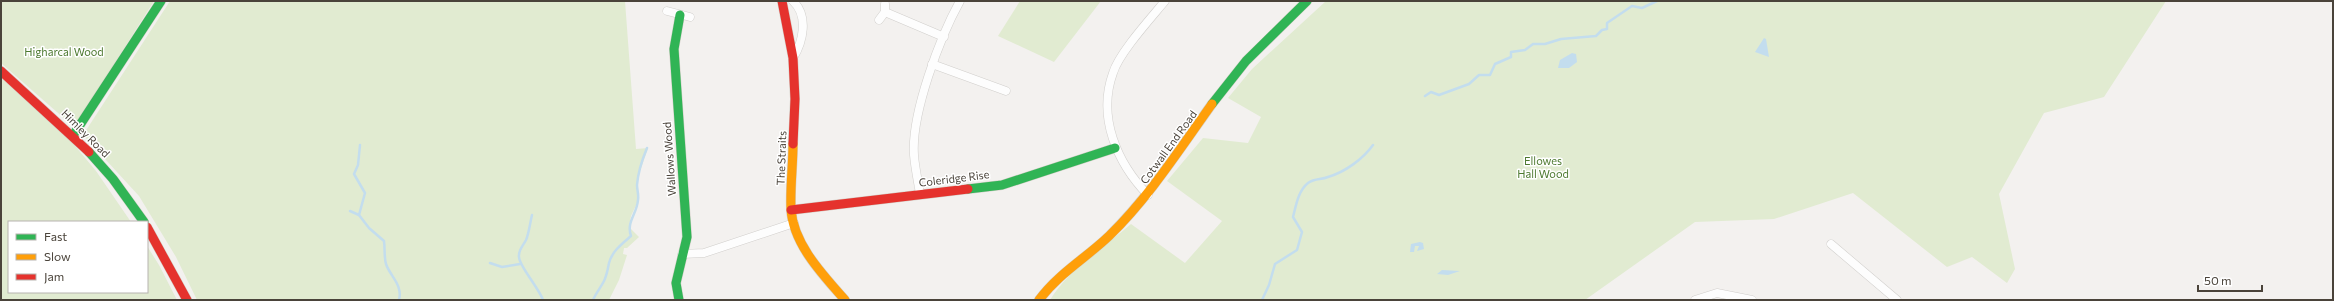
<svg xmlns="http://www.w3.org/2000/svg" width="2334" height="301" font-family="Commissioner,sans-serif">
<rect width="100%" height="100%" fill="#f3f1ef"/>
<g fill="#e1ebd1">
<path d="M1,1H154L74,127L1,63Z"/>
<path d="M170,1H625L636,149L648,148L638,177V201L631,216L629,227L639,237L627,248H624L623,254L627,255L619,280L609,300H197L176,257L139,196L83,135Z"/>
<path d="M1020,1H1101L1054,62L998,36Z"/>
<path d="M1326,1H2166L2104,97L2044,113L1999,194L2015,269L2007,283L1972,257L1947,267L1853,193L1774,219L1695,222L1585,300H1050C1069,269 1104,247 1131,224L1185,263L1222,221L1167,181L1203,138L1248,143L1261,117L1228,98L1252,69Z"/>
<path d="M1,78L60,128L96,171L131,222H9V292H147V246L159,265L177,300H1Z"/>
</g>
<g fill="#c3ddee">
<path d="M1764,38L1766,39L1769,57L1755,52Z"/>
<path d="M1572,53L1576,54L1577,62L1569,68H1558L1560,60Z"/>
<path d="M1420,242L1423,243L1424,249L1417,251L1419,246H1415L1414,252H1410L1411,244Z"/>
<path d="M1442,270L1460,271L1448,275L1437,274Z"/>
</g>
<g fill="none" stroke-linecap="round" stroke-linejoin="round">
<g stroke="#c3ddee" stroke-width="2.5">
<path d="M1425,96L1431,92L1439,95L1469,84L1479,75H1490L1495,64L1511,57V52L1525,50L1533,44H1545L1561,39L1596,36L1602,30L1607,29V23L1632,6L1642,8L1657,1"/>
<path d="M360,145L358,165L354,174L365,193L359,215L369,228L384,241C385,248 384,257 386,264C390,276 403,285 399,300"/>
<path d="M350,211L359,215"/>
<path d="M532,215C530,223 529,233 526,240C523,246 518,250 519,257C519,266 539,288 543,300"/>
<path d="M490,263L502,267L520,264"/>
<path d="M593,300C596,293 601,287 604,281C607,275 608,268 609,263C612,251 623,243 631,236C626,222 637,214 638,200C639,195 637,190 637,185C638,172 642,160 647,148"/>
<path d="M1262,300L1269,285L1275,264L1297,250L1302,232L1293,217C1296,206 1298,191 1308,183C1315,178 1321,180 1328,177C1345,172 1363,159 1373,145"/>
</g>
<defs>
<g id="street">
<path d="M793,1C809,16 803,42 793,58"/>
<path d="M667,11L690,17"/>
<path d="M885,12L944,37"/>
<path d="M879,20L885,12V4"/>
<path d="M932,64L1006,91"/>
<path d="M920,194C918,181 915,168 914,155C911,114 940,37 960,1"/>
<path d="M1148,195C1117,163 1097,117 1113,73C1119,53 1151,18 1165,1"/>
<path d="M1831,244L1897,300"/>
<path d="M682,254L704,253L794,223"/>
<path d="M1695,300L1717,293L1752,300"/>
</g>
<g id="fast">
<path d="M1212,104L1246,61L1307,1"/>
<path d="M74,134L161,1"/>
<path d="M89,152L113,179L144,222"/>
<path d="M968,189L1002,185L1115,148"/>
<path d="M679,300L676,283L687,237L674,49L680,15"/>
</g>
<g id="slow">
<path d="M793,144C793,165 790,187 791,209C793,244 823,275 845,300"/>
<path d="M1039,300C1058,274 1086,258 1109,236C1149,197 1179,150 1212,104"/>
</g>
<g id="jam">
<path d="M782,1L793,58L795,99L793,144"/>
<path d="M1,71L89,152"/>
<path d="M791,210L968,189"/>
<path d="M147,227L187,300"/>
</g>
</defs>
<use href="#street" stroke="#d1cfcc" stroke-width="9"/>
<use href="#fast" stroke="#d2cec6" stroke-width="10"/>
<use href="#slow" stroke="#d2cec6" stroke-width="10"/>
<use href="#jam" stroke="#d2cec6" stroke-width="10"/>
<use href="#street" stroke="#fdfdfd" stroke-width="8"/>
<use href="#fast" stroke="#30b455" stroke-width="9"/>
<use href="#slow" stroke="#ff9f0a" stroke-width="9"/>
<use href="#jam" stroke="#e5322d" stroke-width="9"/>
</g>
<g text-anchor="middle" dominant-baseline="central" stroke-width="3" stroke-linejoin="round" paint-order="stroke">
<g font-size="11" fill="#4d7930" stroke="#fff">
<text x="64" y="51">Higharcal Wood</text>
<text x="1543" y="160">Ellowes<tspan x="1543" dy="13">Hall Wood</tspan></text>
</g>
<g font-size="11" fill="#4a433a" stroke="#fff">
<text transform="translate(86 133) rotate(45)">Himley Road</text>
<text transform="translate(1168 147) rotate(-54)">Cotwall End Road</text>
<text transform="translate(781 158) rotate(-88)">The Straits</text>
<text transform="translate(669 159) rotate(-94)">Wallows Wood</text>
<text transform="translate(954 178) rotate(-7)">Coleridge Rise</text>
</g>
</g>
<rect width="2334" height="301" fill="none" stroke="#4a433a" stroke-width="4"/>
<rect x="8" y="221" width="140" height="72" fill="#ffffff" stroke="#b7b4b0"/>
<rect x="16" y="234" width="20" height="6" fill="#30b455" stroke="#b7b4b0"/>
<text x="44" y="241" font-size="12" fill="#4a433a">Fast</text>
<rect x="16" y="254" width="20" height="6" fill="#ff9f0a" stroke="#b7b4b0"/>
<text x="44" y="261" font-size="12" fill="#4a433a">Slow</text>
<rect x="16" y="274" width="20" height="6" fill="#e5322d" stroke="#b7b4b0"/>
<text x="44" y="281" font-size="12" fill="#4a433a">Jam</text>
<path d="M2198 285v6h64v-6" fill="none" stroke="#4a433a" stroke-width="2"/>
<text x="2204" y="285" font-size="12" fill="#4a433a" stroke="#ffffff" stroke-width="3" paint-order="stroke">50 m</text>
</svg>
